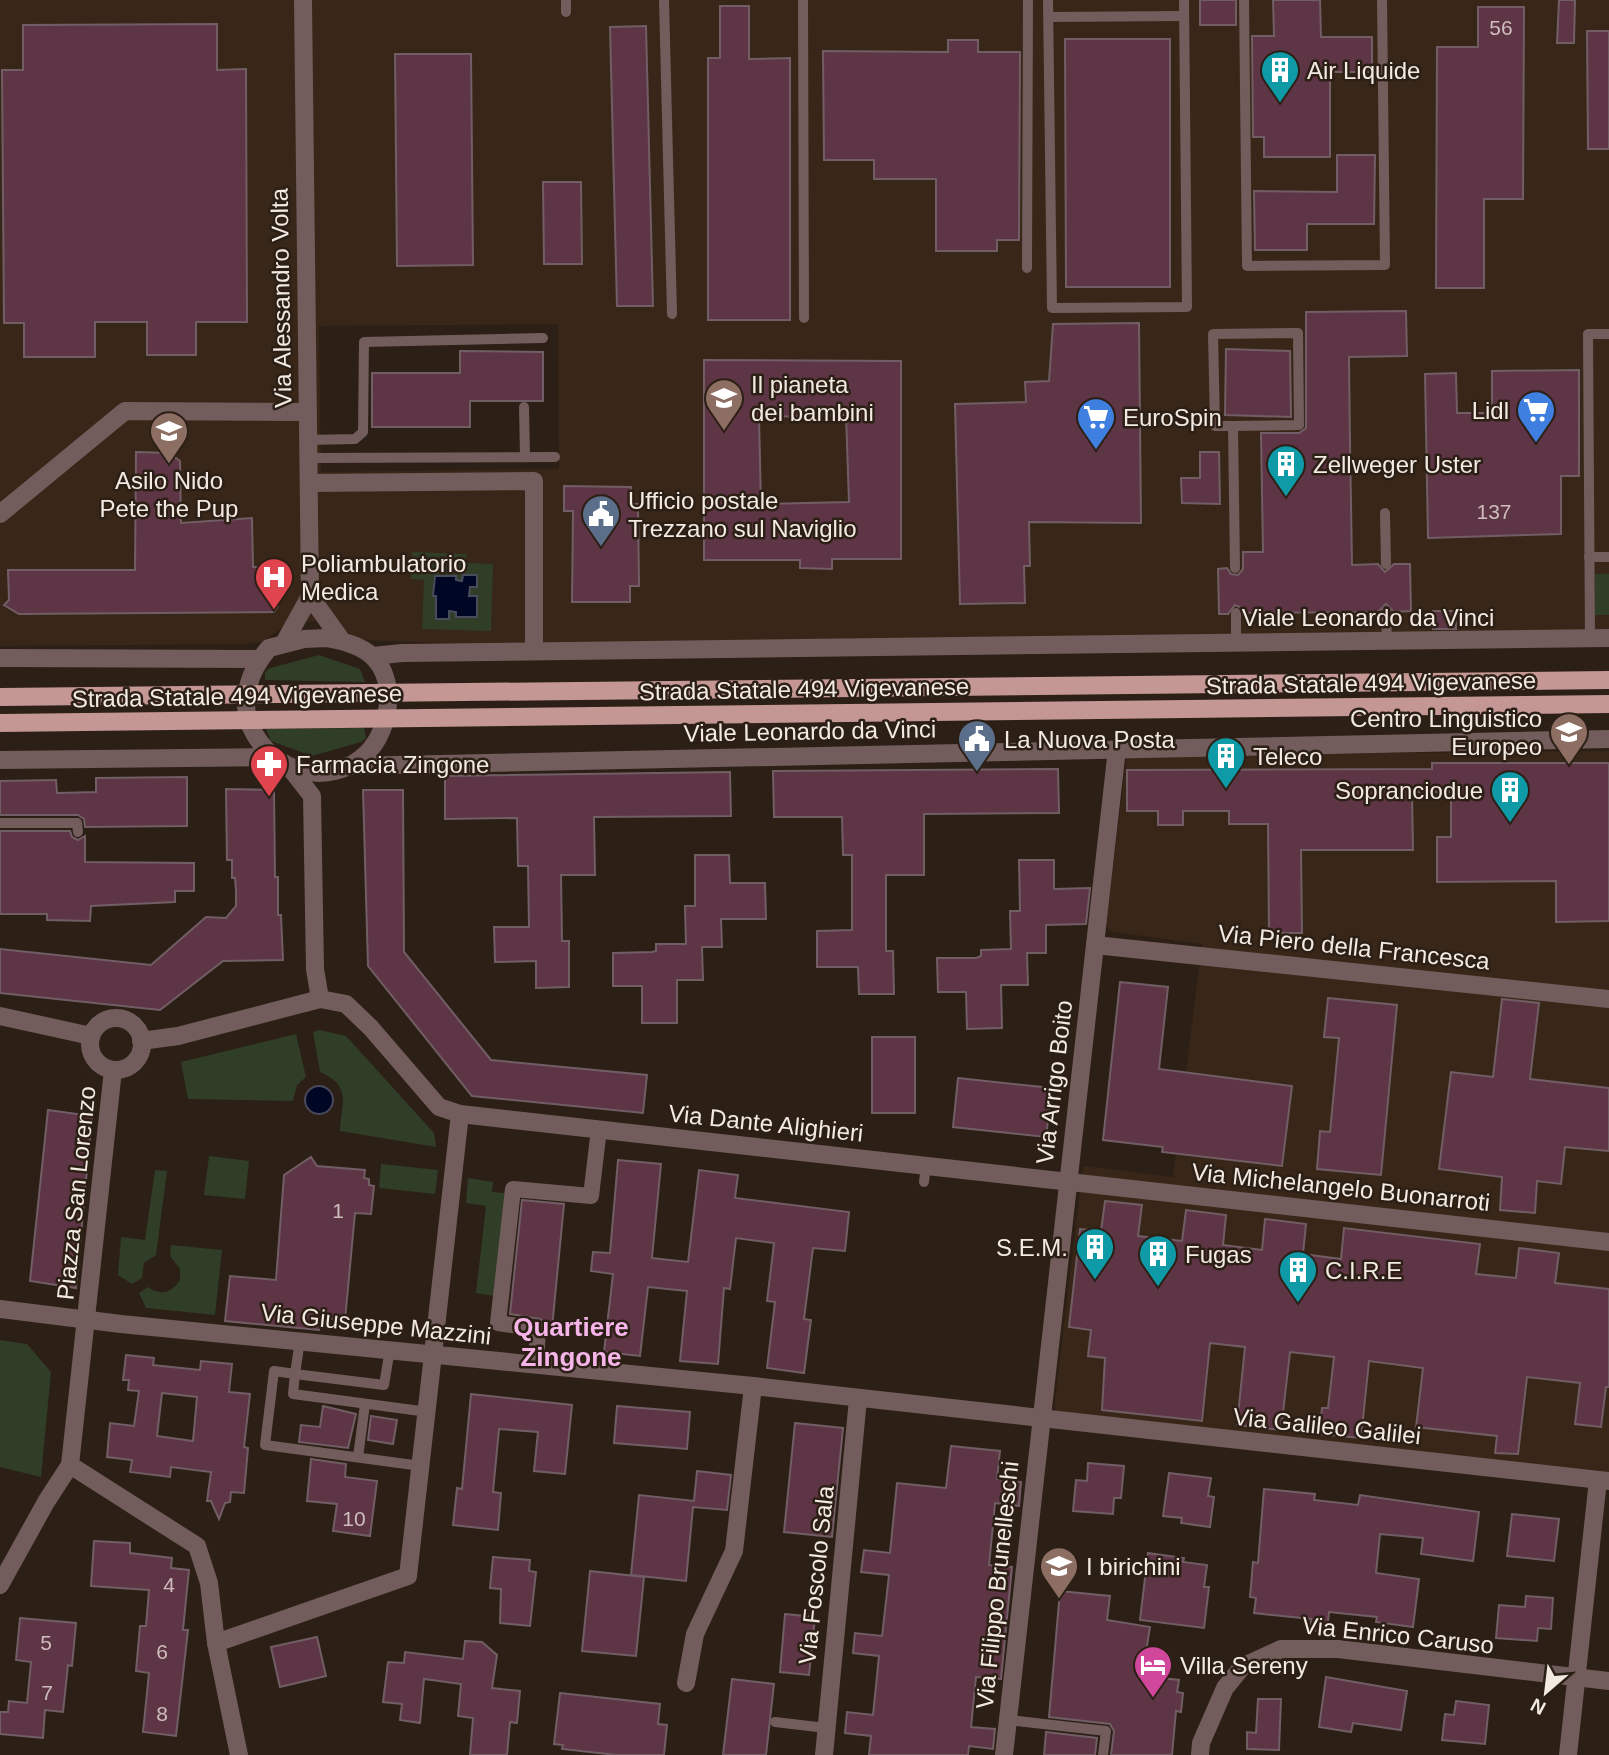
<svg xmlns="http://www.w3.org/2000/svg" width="1609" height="1755" font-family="Arial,sans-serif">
<rect width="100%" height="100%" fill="#2c1f15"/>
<g fill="#382718" fill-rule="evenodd">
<path d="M0,0H1609V632L525,646L362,640L342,630L334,621L291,622L262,642L245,644L0,646ZM558,324L559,469L321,472L319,326Z"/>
<path d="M1609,751V1472L1058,1412L1054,1408L1083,1166L1173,1177L1202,944L1113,932L1106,926L1127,753L1165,755Z"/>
</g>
<g fill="#303d27" fill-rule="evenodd">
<path d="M412,552L466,554V563L493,564L491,631L422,629L424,580L411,579ZM435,576H456V580L463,581L469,587V596H476L456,617V611H449L436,596Z"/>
<rect x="1595" y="574" width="14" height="41"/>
<path d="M319,655L360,669L365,682L265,680V672L270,668Z"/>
<path d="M364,728L366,738L361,742L312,756L271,741L266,729Z"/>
<path d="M320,1030L346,1036L434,1133L436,1147L340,1131C341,1103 353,1087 320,1072L313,1032Z"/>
<path d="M296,1034L306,1077L297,1085L293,1101L188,1099L181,1062Z"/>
<path d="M209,1156L249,1161L245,1199L204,1195Z"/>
<path d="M381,1164L438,1170L435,1194L379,1188Z"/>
<path d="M155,1170L167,1171L156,1255L144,1263L142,1278L132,1284L118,1275L121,1237L145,1240Z"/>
<path d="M468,1178L493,1182L492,1192L505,1193L494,1296L476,1293L486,1206L466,1203Z"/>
<path d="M171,1245L222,1250L215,1315L146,1308L139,1293L148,1287C160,1296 172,1293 180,1280V1269L170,1256Z"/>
<path d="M0,1340L27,1344L51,1372L41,1477L0,1467Z"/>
</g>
<g fill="#000724" stroke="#494b5d" stroke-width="2">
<path d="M463,575H477V587H470L469,596H477V617H456V612L449,611V619H436V596H433L435,576H456V580L462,581Z"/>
<circle cx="319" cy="1100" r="14"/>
</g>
<g fill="#5e3545" stroke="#715e65" stroke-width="2" fill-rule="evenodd">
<rect x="1200" y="0" width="36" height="25"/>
<path d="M1273,0H1320L1321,37H1372V72H1330V157H1264V137H1253L1252,36H1274Z"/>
<path d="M1559,0H1575L1574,43H1557Z"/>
<path d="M720,6H749V59L790,58V320H708V58H720Z"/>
<path d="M1478,7H1524L1523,199H1484V288H1436L1437,47H1478Z"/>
<path d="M217,24V70L246,69L247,322H196V355H147V322H95V357H24V323H4L2,70H23V25Z"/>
<path d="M646,26L653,306H617L610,27Z"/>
<path d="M1587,31H1609V149H1588Z"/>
<path d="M1065,39H1170V287H1066Z"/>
<path d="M948,40H978V52H1020L1019,240H997V251H936V179H874V160H824L823,51L948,52Z"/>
<path d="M395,54H471L473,265L397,266Z"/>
<path d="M1337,155H1375L1374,224H1307V250H1255L1254,191L1337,192Z"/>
<path d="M543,182H581L582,264H544Z"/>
<path d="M1406,311L1407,356L1349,357L1350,443L1352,565L1378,564L1385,572L1394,564H1410L1411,611L1394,612L1386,604L1378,612L1244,613L1240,607L1235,605L1228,614H1219L1218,569L1227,568L1231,574L1238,575L1243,569V552H1263L1261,433H1299L1306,428V312Z"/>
<path d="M1139,323L1141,523L1029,522L1030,566H1024L1025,603L960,604L955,404L1026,402L1025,382L1049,381L1053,324Z"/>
<path d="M1226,349L1290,351L1291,417L1225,415Z"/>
<path d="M460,351L543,352V401H470V427H372V373H460Z"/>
<path d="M704,360L901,361V559H832V569L800,568V560H704ZM846,415L849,502L761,504L759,417Z"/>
<path d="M1579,370V476H1561V534L1428,538L1425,374L1456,373L1457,413H1492V371Z"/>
<path d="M136,452L169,453L180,461L181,523L252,518L253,567H278V606L274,612L19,614L4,605L9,600L8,570H135Z"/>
<path d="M1200,452H1219L1220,504L1182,503L1181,478H1200Z"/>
<path d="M564,486L631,487L630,504H638L639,586H630V602H572L573,511H564Z"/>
<rect x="1433" y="611" width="23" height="18"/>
<path d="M1432,763H1609V921L1556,922V881L1437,882V837H1451V792H1412L1413,850H1301L1302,933H1269L1268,824H1229V811H1183V825H1158V811H1127V770L1432,769Z"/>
<path d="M1058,769L1059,813L924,814V875H886V951H893L894,994H859L858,967H817V931L852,930V855H843L842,817H774L773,771Z"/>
<path d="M730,772L731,816L594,817L595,875H561L562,941H569V987L536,988V961L495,962L494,927H529L528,866H518L517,818L445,819V776Z"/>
<path d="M187,777V826L85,827L84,819L78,815H0V781L56,780L57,793L96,792V778Z"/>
<path d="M226,789L274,790L275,877H278V915H281L283,960L223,961L160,1010L0,993V949L151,965L206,917L226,918L236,906V891L235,878H232V860H227Z"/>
<path d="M363,790H403L404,952L491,1060L647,1075L643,1113L472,1096L368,966Z"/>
<path d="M0,831H70L72,837L78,840L85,836V862L194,863V891H175V902L91,906L90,921L47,920V914H0Z"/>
<path d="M695,855H729L730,883H765L766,919H721L722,947H702L703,980H677V1023H642V986H613V953L652,952L656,951V944H686L685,906H695Z"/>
<path d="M1019,860H1054V889L1090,888L1086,924L1046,925V953H1027L1028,985H1001L1002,1028L967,1029L966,992H938L937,958H976L981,956V950L1011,949L1010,911H1020Z"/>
<path d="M1120,982L1168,987L1159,1069L1292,1086L1282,1166L1162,1152L1163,1147L1103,1140Z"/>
<path d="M1328,998L1397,1005L1381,1175L1317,1169L1320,1131L1330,1132L1339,1038L1324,1037Z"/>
<path d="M1502,999L1539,1003L1530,1079L1609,1088V1151L1565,1147L1561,1184L1537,1181L1535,1213L1500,1210L1502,1177L1439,1169L1451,1072L1493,1077Z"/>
<rect x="872" y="1037" width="43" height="76"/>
<path d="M958,1078L1052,1088L1046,1137L953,1127Z"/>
<path d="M48,1110L92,1116L76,1288L30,1281Z"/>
<path d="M311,1157L317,1166L365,1170L364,1178L369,1179V1185L374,1186L371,1214L355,1213L345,1320L320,1318L319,1330L225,1321L230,1276L276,1280L284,1175Z"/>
<path d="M618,1160L661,1164L652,1258L688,1262L699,1170L738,1175L735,1198L849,1212L845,1251L813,1248L804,1319L811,1320L804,1373L767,1368L775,1302L767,1301L774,1243L736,1238L730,1289L724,1288L718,1364L680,1361L687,1291L648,1287L640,1356L604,1352L613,1274L591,1271L593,1252L610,1253Z"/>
<path d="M522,1200L564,1204L552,1328L540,1319L510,1314Z"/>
<path d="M1105,1201L1142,1205L1138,1236L1182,1241L1186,1210L1226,1215L1223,1245L1262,1250L1265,1219L1306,1224L1303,1254L1341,1259L1344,1228L1480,1244L1476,1274L1516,1278L1519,1248L1559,1253L1555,1283L1609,1289V1387H1606L1601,1427L1575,1424L1580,1383L1527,1377L1518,1454L1495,1453L1497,1436L1416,1427L1423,1368L1369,1361L1361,1438L1319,1434L1322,1408H1328L1334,1357L1290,1352L1281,1430L1237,1425L1245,1347L1210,1343L1202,1421L1102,1410L1105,1358L1088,1356L1091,1330L1069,1327L1080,1229L1101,1231Z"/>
<path d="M126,1355L154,1358L153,1365L200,1370L201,1361L232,1364L229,1392L250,1394L244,1447L248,1448L244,1493L231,1492L230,1502L225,1503L219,1519L211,1501H207L211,1472L171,1467L170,1477L130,1472L132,1460L107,1457L110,1423L134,1426L139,1391L128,1390L129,1380H123ZM162,1393L197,1397L193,1441L157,1436Z"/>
<path d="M471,1394L572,1405L565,1474L534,1471L538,1432L499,1429L493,1492L501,1493L498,1530L453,1525L457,1488L462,1489Z"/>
<path d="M323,1406L356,1414L348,1448L299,1442L301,1425L320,1427Z"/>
<path d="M617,1406L690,1412L687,1449L614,1443Z"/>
<path d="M371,1416L397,1420L393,1444L368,1440Z"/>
<path d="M795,1423L843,1428L832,1537L784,1532Z"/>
<path d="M951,1446L1000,1451L997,1479L1021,1482L1019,1506L995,1503L992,1535L989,1565L1012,1567L1001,1679L976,1677L971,1727L995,1729L993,1749L969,1746L968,1755H869L871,1736L845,1733L847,1712L873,1715L879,1656L853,1653L854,1642L855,1633L882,1636L889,1575L861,1572L864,1550L890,1553L897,1483L946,1488Z"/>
<path d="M311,1459L346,1464L345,1477L377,1481L370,1536L333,1531L337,1504L307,1501Z"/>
<path d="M1088,1463L1124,1466L1121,1498H1114L1113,1514L1073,1511L1076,1480L1087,1481Z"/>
<path d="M697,1471L731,1475L727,1510L693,1507L686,1581L631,1575L639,1495L694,1501Z"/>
<path d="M1169,1473L1211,1478L1208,1496L1214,1497L1210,1527L1181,1523L1182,1518L1163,1516Z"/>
<path d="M1264,1489L1315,1494L1314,1500L1358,1505L1360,1495L1479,1512L1473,1561L1421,1554L1423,1538L1380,1534L1376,1573L1419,1579L1413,1627L1376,1622L1377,1617L1329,1612L1327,1632L1310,1630L1311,1619L1254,1613L1256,1598L1250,1597L1253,1562L1258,1563Z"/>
<path d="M1512,1514L1559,1519L1554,1561L1507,1556Z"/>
<path d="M94,1541L130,1543V1553L172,1558L171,1568L189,1570L183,1630H188L176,1736L143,1732L149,1673L136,1671L140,1626H146L149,1590L91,1586Z"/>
<path d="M1148,1553L1184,1558L1183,1562L1207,1565L1204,1587H1209L1204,1628L1140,1620Z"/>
<path d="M493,1557L530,1560L529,1571L536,1572L530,1626L500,1623L501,1589L490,1588Z"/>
<path d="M590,1571L644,1577L636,1656L582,1651Z"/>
<path d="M1060,1591L1110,1596L1107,1620L1150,1627L1142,1676L1179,1680L1177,1692L1183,1693L1181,1712L1176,1711L1172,1755H1111L1114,1731L1110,1724L1049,1717Z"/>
<path d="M1526,1596L1553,1598L1551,1629L1538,1628L1537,1641L1496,1638L1499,1605L1525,1607Z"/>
<path d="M785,1614L815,1617L809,1675L780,1672Z"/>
<path d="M20,1618L76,1623L72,1666L68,1665L63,1712L45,1710L43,1738L0,1734V1712H8L9,1701L27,1703L31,1662L16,1660Z"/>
<path d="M317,1637L326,1676L280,1687L271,1647Z"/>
<path d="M465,1641L482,1642L497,1655L492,1688L520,1691L517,1723L510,1722L507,1755H470L473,1718L458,1716L461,1684L424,1679L420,1723L400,1720L402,1704L383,1702L388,1662L404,1663L405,1652L463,1659Z"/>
<path d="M1326,1677L1407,1691L1401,1730L1353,1723L1351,1732L1319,1727Z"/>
<path d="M732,1679L774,1684L766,1755H723Z"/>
<path d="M560,1693L660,1704L658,1724L667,1725L664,1755H617L562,1749L563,1745L554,1744Z"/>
<path d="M1258,1699H1281L1279,1750L1247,1749V1732L1256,1733Z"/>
<path d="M1456,1701L1489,1705L1485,1744L1442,1740L1445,1714L1454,1715Z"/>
<path d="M1046,1732L1097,1738L1095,1755H1044Z"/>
</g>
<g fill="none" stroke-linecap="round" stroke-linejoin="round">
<g stroke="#725d5c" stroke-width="10">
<path d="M664,0L672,314"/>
<path d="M803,0L804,318"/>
<path d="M1048,0L1052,308L1187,307L1184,0"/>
<path d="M1244,0L1247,266L1385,265L1382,0"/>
<path d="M566,12V0"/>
<path d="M1049,17L1184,16"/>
<path d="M1027,268L1028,0"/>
<path d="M524,407L525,456"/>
<path d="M1233,426L1299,425L1298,333L1213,334L1215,426H1233L1235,568"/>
<path d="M307,440L355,439L363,432L364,342L543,338"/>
<path d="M309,458L555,457"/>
<path d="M1385,513L1386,564"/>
<path d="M1589,557H1609"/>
<path d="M1386,612L1387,641"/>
<path d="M1236,613V642"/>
<path d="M1590,638L1588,334H1609"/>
<path d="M0,823H77L78,832"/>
<path d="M924,1182L926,1165"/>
<path d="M300,1340L295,1374L384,1385L390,1349"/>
<path d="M358,1457L365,1404"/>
<path d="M421,1466L265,1445L274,1371L295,1374L293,1394L428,1412"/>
<path d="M1008,1720L1106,1731L1103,1755"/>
<path d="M775,1722L826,1728"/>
</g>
<path stroke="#725d5c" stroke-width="16" d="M536,1365L538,1329L498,1323L513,1189L591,1196L599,1129"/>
<g stroke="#725d5c" stroke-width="18">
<path d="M309,483L534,481V651"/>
<path d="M0,514L125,411L306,412"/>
<path d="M310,596L342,641"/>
<path d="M327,638C342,641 360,645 372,656C398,680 390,730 367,753C329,790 271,772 251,727C239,699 250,670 269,648L304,639Z"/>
<path d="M284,643L310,596L303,0"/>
<path d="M373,656L402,653L1609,638"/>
<path d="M0,658L260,659"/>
<path d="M0,760L272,757"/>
<path d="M349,766L1609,739"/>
<path d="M290,768L312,796L315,969L320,999"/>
<path d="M1095,945L1609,999"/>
<path d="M0,1016L91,1036"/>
<circle cx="116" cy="1044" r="26"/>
<path d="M141,1041L178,1036L320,999L346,1004L371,1028L439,1107L460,1114L1609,1242"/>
<path d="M0,1309L121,1324L753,1386L1609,1481"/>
<path d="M70,1465L197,1546L209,1583L216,1643L239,1755"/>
<path d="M0,1585L46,1502L70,1465L113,1070"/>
<path d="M216,1643L408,1576L460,1114"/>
<path d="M686,1683L695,1634L734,1551L753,1386"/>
<path d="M824,1755L858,1399"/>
<path d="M1004,1755L1117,749"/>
<path d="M1200,1755L1201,1743L1225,1688L1242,1667L1281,1649H1338L1609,1681"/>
<path d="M1568,1755L1598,1480"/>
</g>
<g stroke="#c49795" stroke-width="18">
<path d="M0,697L1609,680"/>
<path d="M0,723L1609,704"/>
</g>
</g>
<defs>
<symbol id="building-pin" viewBox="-11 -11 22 30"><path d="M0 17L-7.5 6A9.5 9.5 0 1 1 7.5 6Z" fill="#0f9aa8" stroke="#2c1f15"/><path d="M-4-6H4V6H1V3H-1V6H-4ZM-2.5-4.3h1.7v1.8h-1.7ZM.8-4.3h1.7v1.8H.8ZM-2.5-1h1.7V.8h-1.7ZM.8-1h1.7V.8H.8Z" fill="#fff"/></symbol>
<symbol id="school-pin" viewBox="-11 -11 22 30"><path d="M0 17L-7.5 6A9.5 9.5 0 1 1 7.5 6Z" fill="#8d6e63" stroke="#2c1f15"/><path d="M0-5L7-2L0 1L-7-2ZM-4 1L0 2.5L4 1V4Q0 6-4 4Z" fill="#fff"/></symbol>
<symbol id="supermarket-pin" viewBox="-11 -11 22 30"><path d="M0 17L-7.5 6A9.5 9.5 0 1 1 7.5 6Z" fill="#3f7fe0" stroke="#2c1f15"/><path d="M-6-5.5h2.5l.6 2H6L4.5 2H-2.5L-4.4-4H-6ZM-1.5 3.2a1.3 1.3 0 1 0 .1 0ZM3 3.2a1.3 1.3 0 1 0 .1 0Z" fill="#fff"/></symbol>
<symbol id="civic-pin" viewBox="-11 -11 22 30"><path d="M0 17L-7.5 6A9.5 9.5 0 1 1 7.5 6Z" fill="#5c6f8a" stroke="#2c1f15"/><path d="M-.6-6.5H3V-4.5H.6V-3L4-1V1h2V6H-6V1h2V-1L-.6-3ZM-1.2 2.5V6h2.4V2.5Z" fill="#fff"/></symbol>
<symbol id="hospital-pin" viewBox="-11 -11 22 30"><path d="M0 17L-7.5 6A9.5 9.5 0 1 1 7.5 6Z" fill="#e0444e" stroke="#2c1f15"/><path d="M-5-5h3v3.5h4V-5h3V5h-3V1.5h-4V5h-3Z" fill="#fff"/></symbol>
<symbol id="pharmacy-pin" viewBox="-11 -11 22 30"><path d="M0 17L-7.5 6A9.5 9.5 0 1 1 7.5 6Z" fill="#e0444e" stroke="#2c1f15"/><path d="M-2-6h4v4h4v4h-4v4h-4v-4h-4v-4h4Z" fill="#fff"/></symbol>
<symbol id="hotel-pin" viewBox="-11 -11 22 30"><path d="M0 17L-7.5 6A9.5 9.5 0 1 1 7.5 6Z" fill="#d1479c" stroke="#2c1f15"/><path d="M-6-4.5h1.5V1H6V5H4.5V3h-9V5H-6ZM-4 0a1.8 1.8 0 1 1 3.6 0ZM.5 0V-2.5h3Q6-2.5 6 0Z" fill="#fff"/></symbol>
</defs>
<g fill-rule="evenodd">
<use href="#building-pin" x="1258" y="48" width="44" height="60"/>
<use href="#school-pin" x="702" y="376" width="44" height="60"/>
<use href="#supermarket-pin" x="1514" y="388" width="44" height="60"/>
<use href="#supermarket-pin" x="1074" y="395" width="44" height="60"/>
<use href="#school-pin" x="147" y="409" width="44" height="60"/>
<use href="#building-pin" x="1264" y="442" width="44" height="60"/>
<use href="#civic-pin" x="579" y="492" width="44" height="60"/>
<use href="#hospital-pin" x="252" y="555" width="44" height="60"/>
<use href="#school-pin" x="1547" y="710" width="44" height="60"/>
<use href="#civic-pin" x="955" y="717" width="44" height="60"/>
<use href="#building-pin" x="1204" y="734" width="44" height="60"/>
<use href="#pharmacy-pin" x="247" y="742" width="44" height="60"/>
<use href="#building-pin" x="1488" y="768" width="44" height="60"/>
<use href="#building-pin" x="1073" y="1225" width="44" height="60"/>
<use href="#building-pin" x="1136" y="1232" width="44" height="60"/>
<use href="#building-pin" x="1276" y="1248" width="44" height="60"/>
<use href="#school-pin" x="1037" y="1544" width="44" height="60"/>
<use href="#hotel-pin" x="1131" y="1643" width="44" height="60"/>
</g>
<g text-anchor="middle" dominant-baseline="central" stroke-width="5" stroke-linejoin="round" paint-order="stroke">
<g font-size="21" fill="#cebdbc">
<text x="1501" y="27">56</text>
<text x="1494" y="511">137</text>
<text x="338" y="1210">1</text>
<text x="354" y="1518">10</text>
<text x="169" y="1584">4</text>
<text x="46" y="1642">5</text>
<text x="162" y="1651">6</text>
<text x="47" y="1692">7</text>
<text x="162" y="1713">8</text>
</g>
<g font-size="24" fill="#f3eae3" stroke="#2c1f15" text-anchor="start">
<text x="1307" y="70">Air Liquide</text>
<text x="751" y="384">Il pianeta<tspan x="751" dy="28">dei bambini</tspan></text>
<text x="1509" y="410" text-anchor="end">Lidl</text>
<text x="1123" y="417">EuroSpin</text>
<text x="1313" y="464">Zellweger Uster</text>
<text x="169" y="480" text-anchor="middle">Asilo Nido<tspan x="169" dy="28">Pete the Pup</tspan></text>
<text x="628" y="500">Ufficio postale<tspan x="628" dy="28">Trezzano sul Naviglio</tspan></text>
<text x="301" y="563">Poliambulatorio<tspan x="301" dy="28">Medica</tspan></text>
<text x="1542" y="718" text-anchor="end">Centro Linguistico<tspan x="1542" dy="28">Europeo</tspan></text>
<text x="1004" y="739">La Nuova Posta</text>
<text x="1253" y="756">Teleco</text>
<text x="296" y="764">Farmacia Zingone</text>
<text x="1483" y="790" text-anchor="end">Sopranciodue</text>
<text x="1068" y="1247" text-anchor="end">S.E.M.</text>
<text x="1185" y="1254">Fugas</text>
<text x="1325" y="1270">C.I.R.E</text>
<text x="1086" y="1566">I birichini</text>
<text x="1180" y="1665">Villa Sereny</text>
</g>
<g font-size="24" fill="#f3eae3" stroke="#2c1f15">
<text transform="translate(281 298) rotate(-91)">Via Alessandro Volta</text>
<text x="1368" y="617">Viale Leonardo da Vinci</text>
<text transform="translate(1371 683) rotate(-1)">Strada Statale 494 Vigevanese</text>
<text transform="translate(804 689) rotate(-1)">Strada Statale 494 Vigevanese</text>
<text transform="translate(237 696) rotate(-1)">Strada Statale 494 Vigevanese</text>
<text transform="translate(810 731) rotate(-1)">Viale Leonardo da Vinci</text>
<text transform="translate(1354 947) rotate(6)">Via Piero della Francesca</text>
<text transform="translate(1054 1082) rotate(-83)">Via Arrigo Boito</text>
<text transform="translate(766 1123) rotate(6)">Via Dante Alighieri</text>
<text transform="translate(1341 1187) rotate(6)">Via Michelangelo Buonarroti</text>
<text transform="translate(76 1193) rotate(-84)">Piazza San Lorenzo</text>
<text transform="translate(376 1324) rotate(6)">Via Giuseppe Mazzini</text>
<text transform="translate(1327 1426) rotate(6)">Via Galileo Galilei</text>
<text transform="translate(816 1575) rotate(-84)">Via Foscolo Sala</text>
<text transform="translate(997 1585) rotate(-84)">Via Filippo Brunelleschi</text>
<text transform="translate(1398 1635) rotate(6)">Via Enrico Caruso</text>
</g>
<g font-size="26" font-weight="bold" fill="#f5b5e9" stroke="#2c1f15">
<text x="571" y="1327">Quartiere<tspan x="571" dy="30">Zingone</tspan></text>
</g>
</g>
<g transform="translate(1546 1692) rotate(208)" stroke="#2c1f15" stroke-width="5" paint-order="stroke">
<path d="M0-5L12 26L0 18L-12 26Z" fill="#f3eae3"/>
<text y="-10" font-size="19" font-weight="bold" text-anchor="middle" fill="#f3eae3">N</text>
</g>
</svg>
